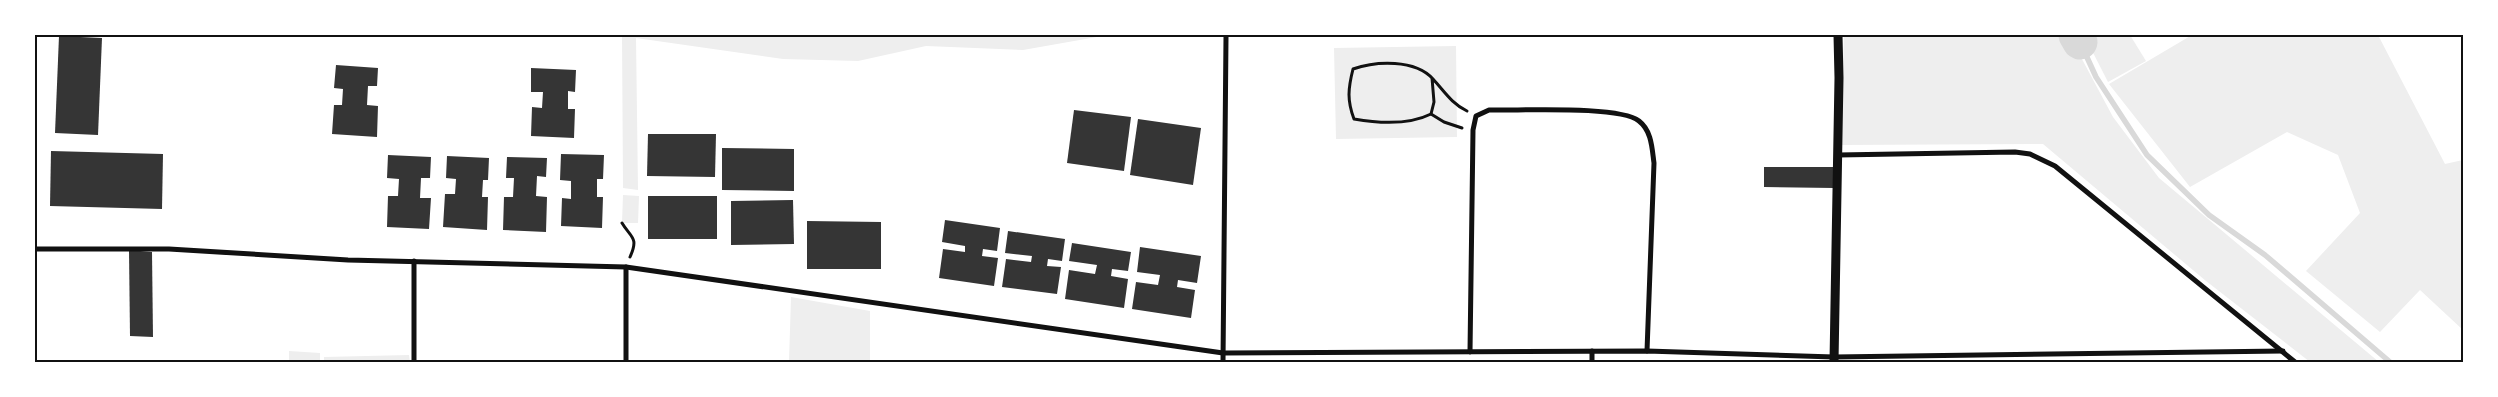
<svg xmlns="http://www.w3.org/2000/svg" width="2498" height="397" font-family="Literata,serif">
<rect width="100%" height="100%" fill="#fff"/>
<g fill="#eee">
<path d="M622,35H1108L1023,50L926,46L858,61L783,59L636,38L638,190L623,188Z"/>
<path d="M1844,35H2058L2076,48L2113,117L2159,178L2379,362H2310L2206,281L2043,144L1840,145Z"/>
<path d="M2084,35H2130L2146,61L2108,82Z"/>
<path d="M2192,35H2378L2445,164L2463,160V330L2420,290L2380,332L2306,271L2360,213L2338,155L2287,132L2190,187L2109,84Z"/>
<path d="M1456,46L1457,137L1336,139L1334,48Z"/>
<path d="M623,195L639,196L638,223H622Z"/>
<path d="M791,297L870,311V362H789Z"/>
<path d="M289,351L320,353V362H289Z"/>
<path d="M409,355L410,362H324V357Z"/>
</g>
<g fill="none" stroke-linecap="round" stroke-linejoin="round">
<path stroke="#d9d9d9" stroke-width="5.5" d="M2069,35L2080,42L2096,77L2147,155L2209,215L2265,255L2390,362"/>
<path stroke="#d9d9d9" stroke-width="35" d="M2076,35L2080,42"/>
</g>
<g fill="#353535">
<path d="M59,36L102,38L98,135L55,133Z"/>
<path d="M336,65L378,68L377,86H368L367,105L378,106L377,137L332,134L334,105H342L343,89L334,88Z"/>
<path d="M531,68L576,70L575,92L568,91V109H575L574,138L531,136L532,107L542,108L543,92H531Z"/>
<path d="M1074,110L1131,117L1124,171L1067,163Z"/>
<path d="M1138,119L1201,128L1193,185L1130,175Z"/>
<path d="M648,134H716L715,177L647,176Z"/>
<path d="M722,148L794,149V191L722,190Z"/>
<path d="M51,151L163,154L162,209L50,206Z"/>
<path d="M561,154L604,155L603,179H597V197H603L602,228L561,226L562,198L571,199V181L560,180Z"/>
<path d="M388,155L431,157L430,178H421L420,198H431L429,229L387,227L388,196H398L399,179L387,178Z"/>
<path d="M447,156L489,158L488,180H483L482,197H488L487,230L443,227L445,194H455L456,179L446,178Z"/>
<path d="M507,157L547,158L546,177L537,176L536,196L547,197L546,232L503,230L504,197H513L514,178H506Z"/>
<path d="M1764,167H1834V188L1764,187Z"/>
<rect x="648" y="196" width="69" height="43"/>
<path d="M793,200L794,244L731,245V201Z"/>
<path d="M945,220L1000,228L997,251L983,249L982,256L998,258L994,286L939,278L943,249L965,252V246L942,242Z"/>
<path d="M807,221L881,222V269H807Z"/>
<path d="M1008,231L1065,239L1062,261L1048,259L1047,266L1061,267L1057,294L1002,287L1006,259L1031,262L1032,256L1005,253Z"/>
<path d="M1072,243L1131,252L1128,271L1112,269L1111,276L1128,279L1124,308L1065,299L1069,270L1095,274L1097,265L1069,261Z"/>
<path d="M1140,247L1201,256L1197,283L1178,280L1177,287L1195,290L1191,318L1132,309L1136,282L1158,285L1160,275L1137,272Z"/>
<path d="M129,250L152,252L153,337L130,336Z"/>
</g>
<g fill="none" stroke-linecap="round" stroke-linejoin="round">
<g stroke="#111" stroke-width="3">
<path d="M1432,78L1434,102L1431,114C1409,125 1377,123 1354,119C1347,100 1348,89 1353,69C1376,61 1415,59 1433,79C1444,91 1452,104 1467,111"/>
<path d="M1431,114L1444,122L1462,128"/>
<path d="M622,223C631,238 639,237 630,257"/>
</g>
<g stroke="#111" stroke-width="5">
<path d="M1838,155L2015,152L2030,154L2055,166L2295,362"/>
<path d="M35,249H169L348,260L626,267L1223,353L1647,351L1834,357L2283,351"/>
<path d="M414,261V362"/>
<path d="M626,267V362"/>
<path d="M1470,352L1473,130L1476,116L1489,110C1518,111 1619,105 1639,121C1652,131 1652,149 1654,163L1647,351"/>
<path d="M1223,362L1226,37"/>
<path d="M1592,362V351"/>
</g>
<path stroke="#111" stroke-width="9" d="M1834,362L1839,78L1838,35"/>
</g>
<rect width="2498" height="397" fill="none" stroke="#ffffff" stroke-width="72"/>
<rect x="36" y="36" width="2426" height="325" fill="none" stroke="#111" stroke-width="2"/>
</svg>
